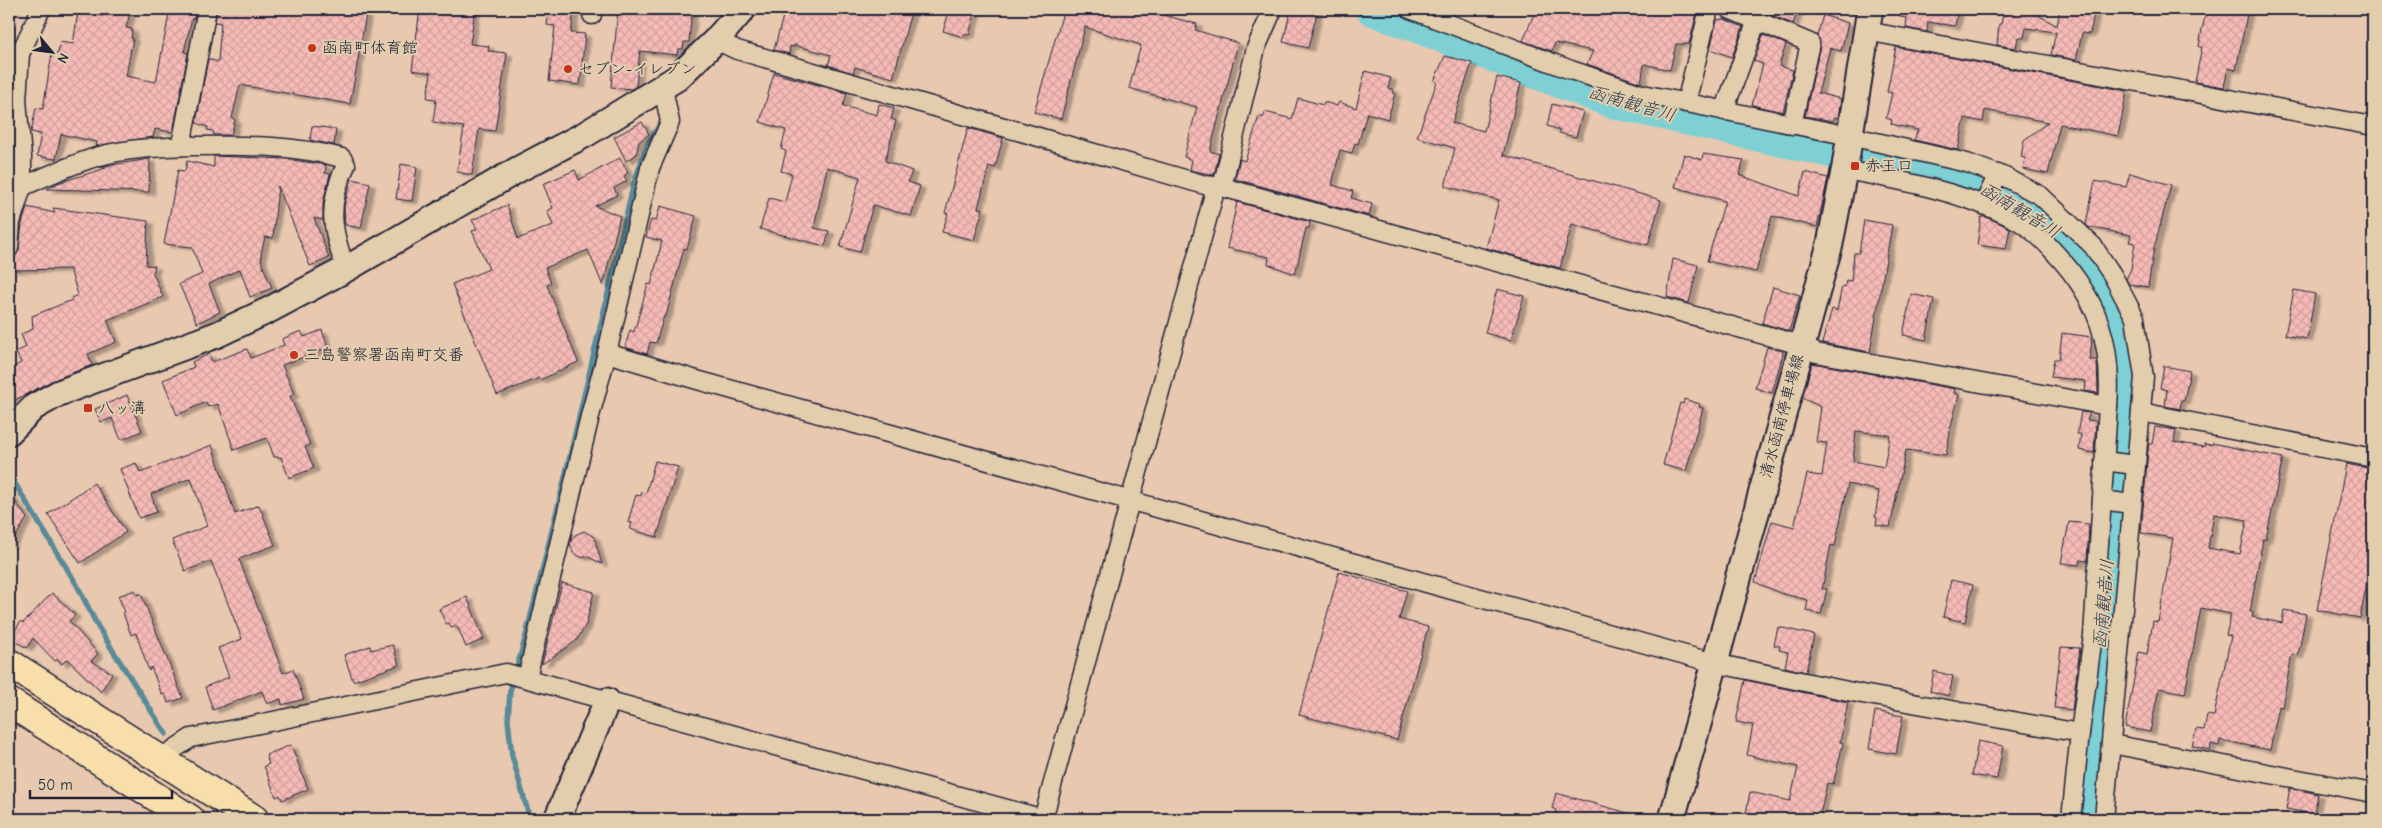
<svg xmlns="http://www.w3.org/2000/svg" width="2382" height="828" font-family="'Comic Neue','Klee One',sans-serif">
<defs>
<pattern id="building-cross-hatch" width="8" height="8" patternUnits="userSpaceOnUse" patternTransform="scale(1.25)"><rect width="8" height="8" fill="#f6bab6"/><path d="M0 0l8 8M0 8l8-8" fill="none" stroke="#d3a09d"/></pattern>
<filter id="shadow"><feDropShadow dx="5.5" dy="3" stdDeviation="1" flood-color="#0004"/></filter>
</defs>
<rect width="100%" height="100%" fill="#e8c8af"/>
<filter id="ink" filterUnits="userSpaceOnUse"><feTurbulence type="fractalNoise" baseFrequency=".02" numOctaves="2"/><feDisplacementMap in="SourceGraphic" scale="10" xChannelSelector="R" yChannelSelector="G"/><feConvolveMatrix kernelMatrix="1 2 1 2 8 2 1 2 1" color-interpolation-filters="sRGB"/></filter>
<g filter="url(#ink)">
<path fill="#e4beac" d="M9,9H25L9,41Z"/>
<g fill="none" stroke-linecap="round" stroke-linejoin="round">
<g stroke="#598a97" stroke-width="5.5">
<path d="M9,474L77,585L98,627L166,734"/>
<path d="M530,819L512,756L508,720L510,691L526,636L562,490L634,183L649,141L661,123"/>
</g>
<path stroke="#7ed0d5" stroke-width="34" d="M1373,9L1614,102L1973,183L2039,220L2067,240L2094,272L2119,332L2125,390L2083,819"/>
</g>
<g fill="url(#building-cross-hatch)" stroke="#22223b" fill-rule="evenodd" filter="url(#shadow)">
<path d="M105,9H131L126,28L132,29L131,38H133L126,76L156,82L170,9H196L194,19L192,18L184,52L188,53L173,132L155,129L153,137L96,146L97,142L61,134L56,159L37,156L41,134L31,132L36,108L43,109L52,53L58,54L60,42L73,44L78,12L103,16Z"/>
<path d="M217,9H367L350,104L240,85L232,118L235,120L231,135H214L213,131L207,130L208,127L196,123L208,59L218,62L221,23L215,22Z"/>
<path d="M420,9H475L470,44L489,46L488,51L507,53L495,131L479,129L472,175L457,172L464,127L433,122L436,99L427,98L431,73L412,70Z"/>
<path d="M549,9H574L571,33L585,34L580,85L549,81L555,26L547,25Z"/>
<path d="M618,9H692L689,42H684L683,49H678L677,55L640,51L636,86L632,89L611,87Z"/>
<path d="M785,9H912L893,78L855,67L853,73L828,65L831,55L794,45V47L790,46L789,54L774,50Z"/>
<path d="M950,9H976L969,35L964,34V37L943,31Z"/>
<path d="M1064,9H1141L1197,24L1195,30L1238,43L1210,151L1219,154L1214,175L1190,170L1192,160L1184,157L1197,107L1129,88L1141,45L1085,27L1061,119L1034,112Z"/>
<path d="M1291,9H1318L1308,48L1283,42Z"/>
<path d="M1536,9H1577L1596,13L1597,9L1627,15L1628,9H1696V17L1689,44H1676L1670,70L1644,64L1641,83L1587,64L1593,51L1555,43L1552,51L1523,41Z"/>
<path d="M1763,9H1798L1793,24L1764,12Z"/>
<path d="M1901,9H1958L1955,26L1928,22L1927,32L1906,28L1907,18L1900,17Z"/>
<path d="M2004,9H2028L2057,26L2060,9H2095L2090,34L2082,33L2076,60L2051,55L2056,32L2026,28L2024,38L2018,37L2016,48L1997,45L1999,24H2001Z"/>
<path d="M2207,9H2248L2236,70L2228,68L2224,87L2195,82L2202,47H2199L2202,29Z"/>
<path d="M1823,15L1848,23L1841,51L1830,48L1818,93L1841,99L1838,118L1835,117L1833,121L1805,116L1820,45L1817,36Z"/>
<path d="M1724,19L1743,27L1732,57L1710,49L1717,20Z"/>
<path d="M1763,35L1786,44L1779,66L1793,70L1783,112L1752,105L1763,64L1754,61Z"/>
<path d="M1896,47L2127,91L2118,136L2060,124L2048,174L2023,169L2025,158L2021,157L2024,140L2048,122L1985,110L1983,122L1965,118L1958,150L1914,140L1918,130L1891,124L1892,120L1886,118L1892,93L1887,92Z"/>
<path d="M1445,56L1472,63L1452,123L1484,131L1497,77L1521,83L1503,155L1661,200L1648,245L1572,224L1560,268L1486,248L1499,200L1445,186L1455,148L1417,137L1437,82L1434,81Z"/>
<path d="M1365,71L1391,78L1388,88L1394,90L1392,93H1395L1388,119L1367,113L1358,144L1355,143L1352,153L1340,150L1332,185L1353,191L1351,198L1372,204L1369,216L1235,179L1240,159L1245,161L1259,116L1263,118L1265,112L1292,119L1298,98L1323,105L1324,102L1337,106L1339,102L1356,108Z"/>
<path d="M774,73L847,93L843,106L877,115L879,104L894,108L891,119L896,121L885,161L912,171L908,182L920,186L911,216L873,205L860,252L840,247L860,177L827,167L814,228L829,231L825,246L760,229L769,198L785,202L792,174L781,171L786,151L781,149L786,130L760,122Z"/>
<path d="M1552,104L1583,112L1576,137L1559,133L1560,130L1547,126Z"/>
<path d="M642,122L649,134L639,142L636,155L626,161L614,137Z"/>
<path d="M312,126L336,129L334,145L310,140Z"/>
<path d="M968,128L1003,138L995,168L989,166L978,208L983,209L974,240L942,232L948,214L945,213Z"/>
<path d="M1684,154L1702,160L1703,154L1744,160L1739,175L1799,196L1805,172L1828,178L1817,227L1772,216L1756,272L1707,261L1725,201L1675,187Z"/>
<path d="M214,156L285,159L326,165L325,173L330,174L323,203V220L314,218L329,258L310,266L278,186L273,238L265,237L261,254L262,264L272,288L250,297L240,269L209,284L220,312L197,323L179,284L202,274L192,247L164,244L178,170L185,171L187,161L214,167Z"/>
<path d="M620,158L628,173L624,176L627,181L614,188L617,195L595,206L620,216L603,286L588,250L545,268L551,283L547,285L578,362L540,380L539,378L497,395L452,284L489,269L472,231L477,229L472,220L507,205L518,239L553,225L547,211L553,208L543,184L575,170L579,180Z"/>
<path d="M150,159L149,192L47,189L58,183L106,168L99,167Z"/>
<path d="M401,164L417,167L412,201L396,199Z"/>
<path d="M2130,173L2171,185L2154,248L2148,287L2129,284L2126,279L2131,269L2135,243L2129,242L2131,235L2088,227L2086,224L2095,181L2126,187Z"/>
<path d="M352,179L370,183L361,228L345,225L344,206Z"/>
<path d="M1237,202L1310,222L1309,228H1306L1295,274L1268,264L1269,257L1227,248Z"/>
<path d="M660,206L696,216L687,249L684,248L666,316H664L656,343L650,342L647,354L625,347L630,330L634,332L648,284L651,285L662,241L646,237L651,220L656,221Z"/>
<path d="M27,207L55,213L53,208L148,221L146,265L155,266L153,273L163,297L107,320L116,342L88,354L92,365L54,380L9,403V369L21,363L16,352L26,347L21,334L33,329L32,316L72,300L71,298L78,295L70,269L11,270L13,258L19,249L22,224Z"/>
<path d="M1981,217H1986L2010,228L2006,249L1977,245Z"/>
<path d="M1864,220L1892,225L1870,352L1822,343L1832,309L1837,311L1842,286L1845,287L1846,280L1851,281L1854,253H1859Z"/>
<path d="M1673,259L1698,265L1689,303L1667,297Z"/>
<path d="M1773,287L1800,295L1789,331L1762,323Z"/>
<path d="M1497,289L1524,296L1511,340L1485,333Z"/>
<path d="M2294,290L2315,294L2307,339L2285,335Z"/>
<path d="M1911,294L1934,299L1926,340L1903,335Z"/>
<path d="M322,330L328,348L282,365L294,394L290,396L310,445L305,447L314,468L289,478L281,457H274L267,438L234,450L218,404L208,407L206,402L177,415L163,380L194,367L192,362L209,354L212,362L247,349L251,358L284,345L282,339L301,331L304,337Z"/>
<path d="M2062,333L2092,337L2090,360H2097L2098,393L2085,391L2086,381L2051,377L2054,359H2059Z"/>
<path d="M1767,347L1783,351V353L1772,393L1755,388Z"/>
<path d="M1812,363L1955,389L1954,393L1959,395L1951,426L1946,455L1906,450L1890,527L1876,525L1877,518L1875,517L1879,491L1848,484L1835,546L1831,545L1822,589H1827L1821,614L1806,611L1808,600L1780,593L1755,582L1772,521L1794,527L1807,474L1822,476L1827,443L1816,442L1821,407L1802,398ZM1856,431L1890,435L1884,467L1853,461Z"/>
<path d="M2164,366L2190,371L2184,401L2181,400L2180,409L2165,406L2167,390L2160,388Z"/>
<path d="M127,395L142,431L121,440L112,418L101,422L95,409Z"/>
<path d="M1684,399L1700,404L1699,407L1703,408L1686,471L1663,465L1680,403L1683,404Z"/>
<path d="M2081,412L2090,413L2087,420L2096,421L2094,453L2079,450L2081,434H2077Z"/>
<path d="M2155,427L2176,430L2174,442L2204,447V444L2212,445V443L2283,458L2266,539H2263L2250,612H2253L2252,617L2282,623L2284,610L2306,614L2298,656L2292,654L2282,707L2279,706L2270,750L2220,740L2219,746L2211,744L2210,750L2192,746L2196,729L2204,730L2207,715L2214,716L2231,636L2226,635L2231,614L2201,608L2185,693L2159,688L2150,732L2125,727L2139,652L2147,654L2153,621L2158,622L2173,538L2141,533L2148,450L2149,444H2152ZM2214,514L2247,520L2240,554L2208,548Z"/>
<path d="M212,445L235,514L259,505L275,545L239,559L283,673L293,669L304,699L282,705L281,699L267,704L262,691L213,710L205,687L229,677L218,648L242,639L211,561L185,571L172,540L207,526L191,478L151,494L157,512L139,518L120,469L136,463L140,473Z"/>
<path d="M655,461L678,467L657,537L630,529L632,523L628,522L636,495L641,496L642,492L646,493Z"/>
<path d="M2346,464L2373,469V552L2360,618L2317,610Z"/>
<path d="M94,483L126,532L80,563L48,514Z"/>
<path d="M9,493L27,518L9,547Z"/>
<path d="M2069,522L2089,524L2087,561L2080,560L2079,565L2061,563Z"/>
<path d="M584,531L594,537L602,564L587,556L583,558L573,553L570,543L575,535Z"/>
<path d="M1339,572L1407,591L1399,619L1428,627L1397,740L1299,715Z"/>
<path d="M1951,580L1973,585L1965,622L1943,617Z"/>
<path d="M562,583L594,592L586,625L576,641L542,664Z"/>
<path d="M135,590L137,595L141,594L183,698L168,703L165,694L162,695L151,667L149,671L136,633L131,635L123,613L125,612L118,596Z"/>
<path d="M52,593L75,615L69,621L98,654L91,661L112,673L101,692L67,659L62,664L58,659L55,661L33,638L27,648L10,638L21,621L23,623Z"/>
<path d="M467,597L484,639L466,647L457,626L451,628L449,623L446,624L439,609Z"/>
<path d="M1778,627L1814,635L1806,672L1785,667L1788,652L1779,650L1780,646L1774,645Z"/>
<path d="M393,645L399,665L353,681L344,655L370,646L371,650Z"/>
<path d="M2061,647L2080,648L2072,710L2054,708Z"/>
<path d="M1934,671L1953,676L1949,696L1930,691Z"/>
<path d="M1745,680L1848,702L1840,742L1843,743L1837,769L1833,784L1827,783L1819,819H1745L1750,792L1790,801L1798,767L1747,755L1753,725L1736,722Z"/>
<path d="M1875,711L1903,716L1896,754L1869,749Z"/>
<path d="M1978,741L2003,746L1997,779L1972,775Z"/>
<path d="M291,745L308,789L282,800L280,795L276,797L264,766L269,764L266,755Z"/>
<path d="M2290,788L2318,794L2314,814L2286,809Z"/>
<path d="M1556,793L1635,815L1634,819H1554L1556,810L1552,808Z"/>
</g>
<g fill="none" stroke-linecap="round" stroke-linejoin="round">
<defs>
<g id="street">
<path d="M1410,9L1571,70L1638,93L1850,136L1967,163L2005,177L2041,196L2093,246L2113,276L2135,318L2144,377L2104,819"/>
<path d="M1729,9L1810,43L1792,125"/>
<path d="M592,15V9"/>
<path d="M1866,31L2373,126"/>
<path d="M663,88L670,122L650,168L607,353L697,380L1714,663L1862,694L2080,733L2093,635L2108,406L1816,353L1801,345L1222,187L1205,185L737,50L716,40"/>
<path d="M1686,103L1709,9"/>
<path d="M1724,111L1757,20"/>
<path d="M181,146L207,9"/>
<path d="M1845,170C1900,180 1958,191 2009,216C2027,224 2043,239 2056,254C2098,299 2113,345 2108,406"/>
<path d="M22,187C46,176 71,165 96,157C127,148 162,147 195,146C245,145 294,145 342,158L346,165C327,205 331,229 346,269"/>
<path d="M1222,187L1256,48L1273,9"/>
<path d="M1984,204L1998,174"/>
<path d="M9,248L11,222L22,187V157L17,100L20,54L41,9"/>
<path d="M2141,412L2373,458"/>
<path d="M2104,461L2135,465"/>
<path d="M2102,500L2131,504"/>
<path d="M527,678L590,416L607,353"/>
<path d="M2111,744L2373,793"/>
<path d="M159,759L191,738L506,673L1044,819"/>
<path d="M1043,819L1216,187"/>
<path d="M2071,819L2080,733"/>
</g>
<g id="secondary">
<path d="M9,432L34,407L59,393L216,335L269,310L346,269L519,169L584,135L677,78L716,40L743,9"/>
<path d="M557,819L607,701"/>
<path d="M1672,819L1830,244L1845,166L1870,9"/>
</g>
<g id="highway">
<path d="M9,663L254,819"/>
<path d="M9,702L190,819"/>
</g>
</defs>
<use href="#street" stroke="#22223b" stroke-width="21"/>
<use href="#secondary" stroke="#22223b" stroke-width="29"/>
<use href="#highway" stroke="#22223b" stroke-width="31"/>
<use href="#street" stroke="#e2ceac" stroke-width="18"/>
<use href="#secondary" stroke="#e2ceac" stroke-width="25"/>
<use href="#highway" stroke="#f8deab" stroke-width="28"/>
</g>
</g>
<g fill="#c8321e" stroke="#e2ceac" stroke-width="2">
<circle cx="312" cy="48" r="5"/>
<circle cx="568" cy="69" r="5"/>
<rect x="1850" y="161" width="10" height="10" rx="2.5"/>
<circle cx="294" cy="355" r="5"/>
<rect x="83" y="403" width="10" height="10" rx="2.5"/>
</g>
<g text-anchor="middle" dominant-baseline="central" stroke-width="4" stroke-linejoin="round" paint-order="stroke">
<g font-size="16" fill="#22223b" stroke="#e2ceac" text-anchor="start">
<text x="322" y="48">函南町体育館</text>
<text x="578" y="69">セブン-イレブン</text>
<text x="1865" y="166">赤王口</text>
<text x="304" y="355">三島警察署函南町交番</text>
<text x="98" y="408">八ッ溝</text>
</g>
<g font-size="16" fill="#22223b" stroke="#e2ceac">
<text transform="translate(1782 416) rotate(-75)">清水函南停車場線</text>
</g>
<g font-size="18" font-style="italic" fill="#303c52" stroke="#e2ceac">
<text transform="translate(1632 104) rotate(16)">函南観音川</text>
<text transform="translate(2020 211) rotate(31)">函南観音川</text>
<text transform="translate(2104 604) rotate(-85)">函南観音川</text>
</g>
</g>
<rect width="2382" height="828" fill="none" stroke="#e2ceac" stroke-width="30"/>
<rect x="15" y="15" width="2352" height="798" fill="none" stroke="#22223b" stroke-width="2" filter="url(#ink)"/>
<g transform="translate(52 52) rotate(119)" stroke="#e2ceac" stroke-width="4" paint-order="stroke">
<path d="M0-4L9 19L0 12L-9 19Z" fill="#22223b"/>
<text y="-8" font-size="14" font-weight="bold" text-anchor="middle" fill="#22223b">N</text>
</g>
<path d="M30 790v8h142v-8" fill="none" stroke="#22223b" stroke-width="2.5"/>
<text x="38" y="790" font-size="15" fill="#22223b" stroke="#e2ceac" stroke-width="4" paint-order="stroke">50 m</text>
</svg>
